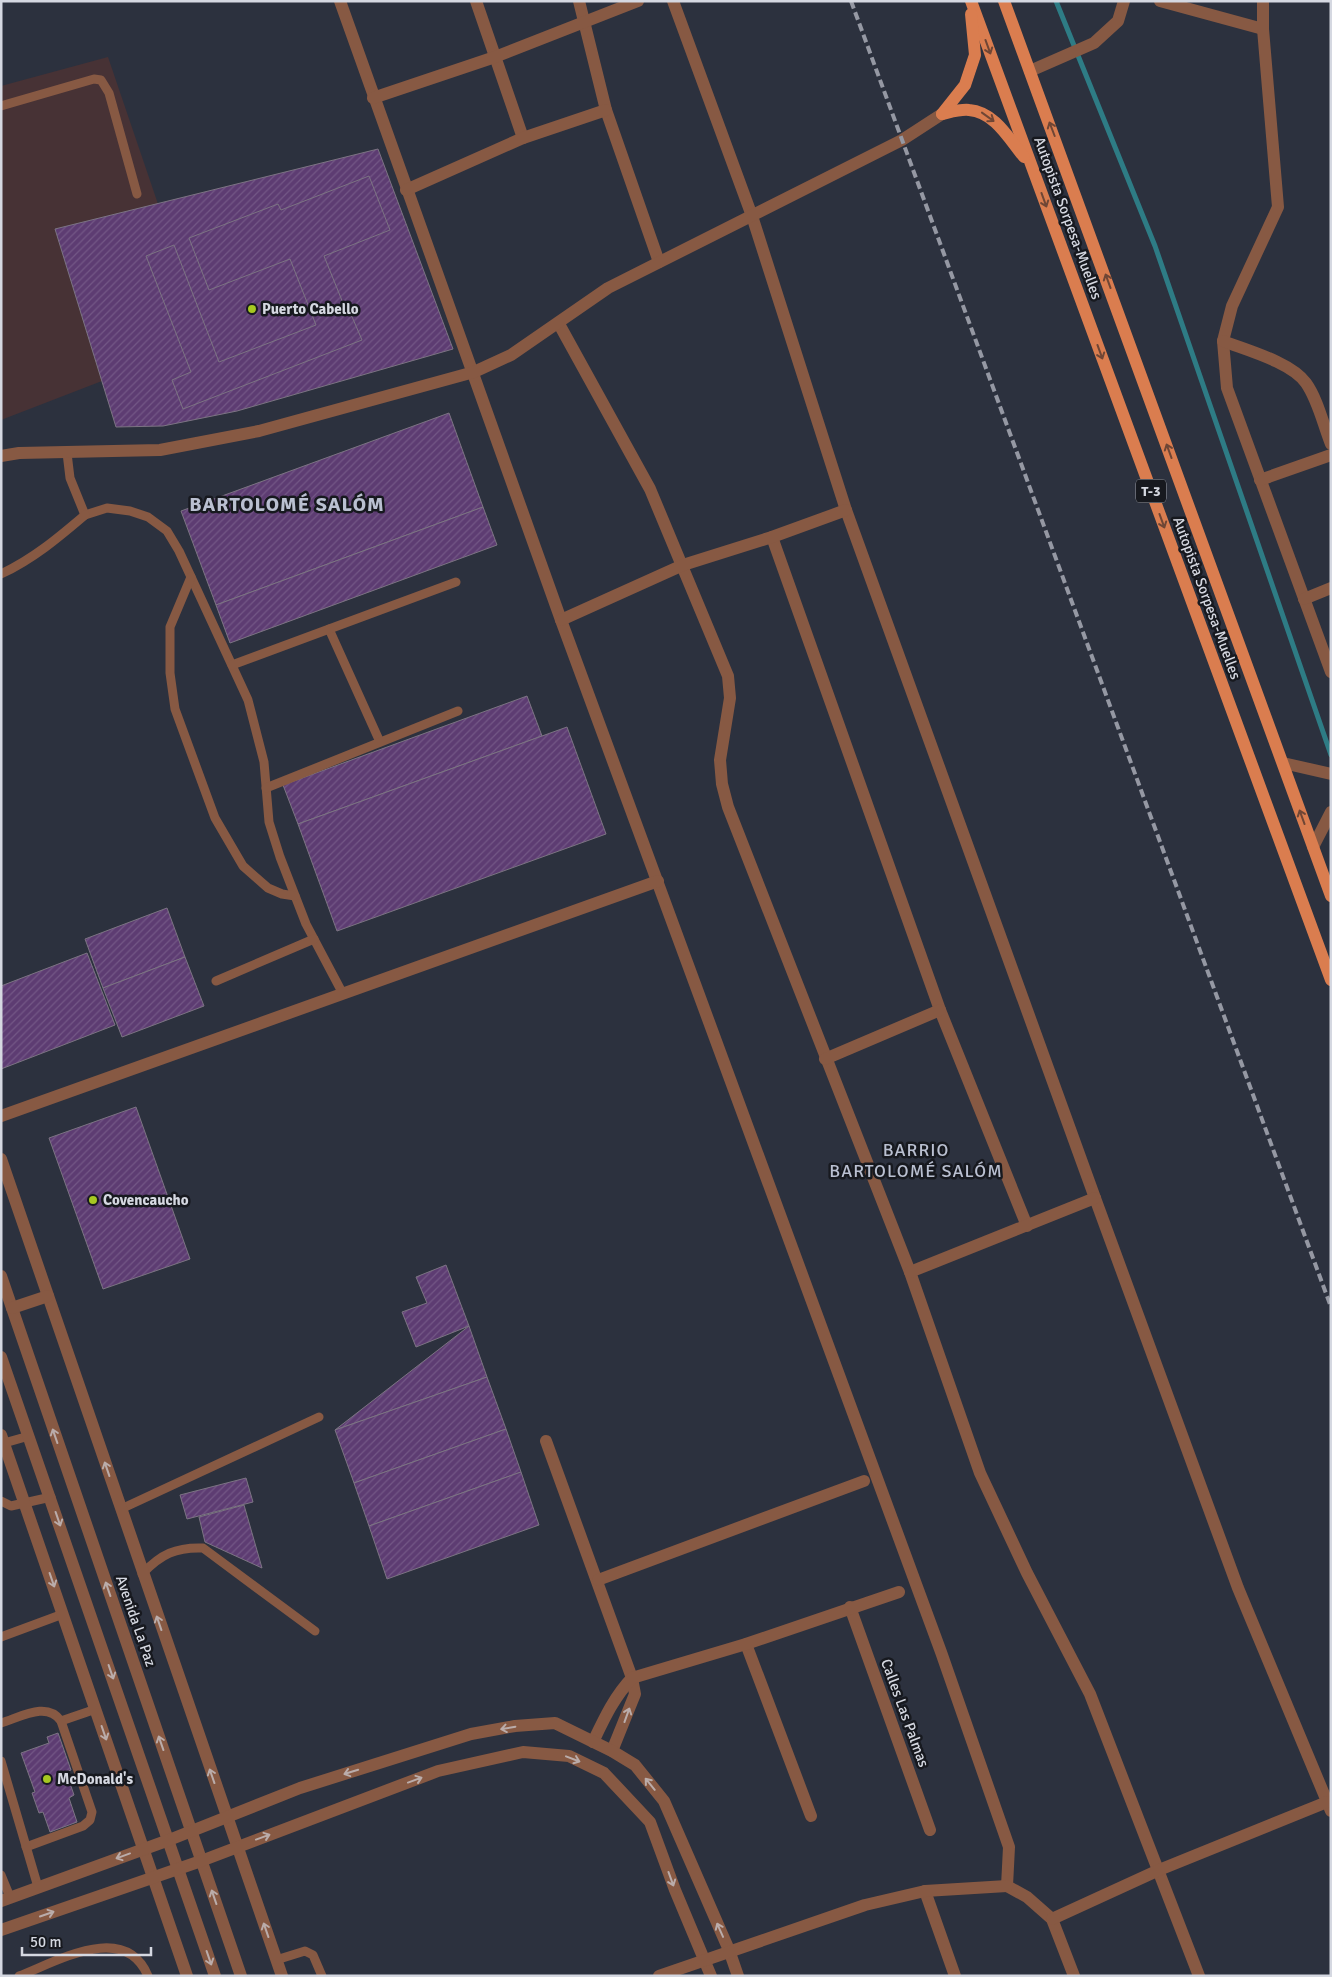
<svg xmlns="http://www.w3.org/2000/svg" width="1332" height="1977" font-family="Signika,sans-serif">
<defs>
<pattern id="building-hatch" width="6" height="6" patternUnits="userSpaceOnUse" patternTransform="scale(1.25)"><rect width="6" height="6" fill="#5d3c72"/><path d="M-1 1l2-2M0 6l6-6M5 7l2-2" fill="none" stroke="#735786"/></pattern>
</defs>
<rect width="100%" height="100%" fill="#2c313e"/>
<path fill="#473235" d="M108,57L158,204L55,229L102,381L1,420V86Z"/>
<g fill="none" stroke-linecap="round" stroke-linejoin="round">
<path stroke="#2e7c85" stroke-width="5" d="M1056,1L1155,246L1331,755"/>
</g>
<g fill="url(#building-hatch)" stroke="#7c7483">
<path d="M378,149L453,349L237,411L163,426L116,427L55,229Z"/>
<path d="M369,176L390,230L324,256L347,313L350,312L362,340L183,409L172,380L191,372L146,256L174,245L219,362L316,325L290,259L209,290L189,238L278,204L281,210Z"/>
<path d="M449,413L483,507L216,605L181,511Z"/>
<path d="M483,507L497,545L230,643L216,605Z"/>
<path d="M527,696L542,736L298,824L283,785Z"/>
<path d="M567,727L606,834L337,931L298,824Z"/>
<path d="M167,908L185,957L103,988L85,939Z"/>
<path d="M87,953L115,1025L1,1069V986Z"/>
<path d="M185,957L204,1006L122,1037L103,988Z"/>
<path d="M136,1107L190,1259L103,1289L49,1138Z"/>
<path d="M446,1265L469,1326L416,1347L402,1312L427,1303L416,1277Z"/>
<path d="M469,1326L487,1377L335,1430Z"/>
<path d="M487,1377L506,1429L354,1483L335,1430Z"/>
<path d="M506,1429L521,1472L369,1526L354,1483Z"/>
<path d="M521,1472L539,1525L387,1579L369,1526Z"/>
<path d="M246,1478L253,1502L187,1519L180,1495Z"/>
<path d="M244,1505L262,1568L205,1542L199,1517Z"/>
<path d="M58,1733L71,1770L66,1772L74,1795L69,1798L77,1822L50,1832L43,1812L39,1813L32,1793L35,1792L21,1753L49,1743L47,1737Z"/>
</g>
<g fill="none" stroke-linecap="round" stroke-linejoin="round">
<g stroke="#875943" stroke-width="9">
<path d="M1,106L94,79L101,80L109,93L137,194"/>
<path d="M67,453L70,478L85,515L107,508L130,511L148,517L167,531L179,551L248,700L264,762L269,822L280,857L306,924L343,994"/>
<path d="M1,574C33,559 58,538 85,515"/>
<path d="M191,577L170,627V673L175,709L215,818L243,866L268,888L282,894L295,896"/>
<path d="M329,629L380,742"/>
<path d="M232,665L456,582"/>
<path d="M266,788L458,711"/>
<path d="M216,981L314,939"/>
<path d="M1,1444L29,1436"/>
<path d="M1,1501L11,1506L51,1497"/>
<path d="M121,1509L319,1417"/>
<path d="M142,1574C161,1554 176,1547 203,1548L315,1631"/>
<path d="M1,1637L63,1614"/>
<path d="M61,1721L96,1709"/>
<path d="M1,1723C21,1717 47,1701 61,1721L92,1812L90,1820L83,1826L26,1847"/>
<path d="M1,1761L38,1887"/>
<path d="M1,1875L10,1897"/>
<path d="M276,1960L305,1951L313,1955L322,1976"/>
<path d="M19,1976C58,1961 125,1921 148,1976"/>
</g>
<g stroke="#875943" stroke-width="12">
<path d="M340,1L561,620L941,1652L1009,1847L1007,1886L1027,1897L1052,1919L1074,1976"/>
<path d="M476,1L523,138"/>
<path d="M579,1L606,110L659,262"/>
<path d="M673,1L752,216L846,510L1095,1198L1238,1588L1331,1811"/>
<path d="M1160,1L1263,29"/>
<path d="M1263,1V29L1278,207L1232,306L1223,341L1227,388L1331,672"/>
<path d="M1030,71L1094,43L1118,21L1124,1"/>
<path d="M373,98L495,57L638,1"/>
<path d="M406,190L523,138L606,110"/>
<path d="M559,324L650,489L728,676L730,698L720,760L722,784L728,807L910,1272L980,1473L1027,1573L1090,1694L1199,1976"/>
<path d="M1223,341C1246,350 1291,362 1306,383C1318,400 1323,424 1331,444"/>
<path d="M1,456L19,453L160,450L259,431L474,372L511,355L608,288L902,140L942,114"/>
<path d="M1260,480L1331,455"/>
<path d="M772,537L940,1010L1027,1226"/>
<path d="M1304,599L1331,588"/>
<path d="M561,620L683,565L772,537L846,510"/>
<path d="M1283,763L1331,774"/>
<path d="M1313,847L1331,812"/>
<path d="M825,1059L940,1010"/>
<path d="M1,1116L658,881"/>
<path d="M1,1159L282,1976"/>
<path d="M910,1272L1095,1198"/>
<path d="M1,1276L241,1976"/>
<path d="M12,1308L48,1296"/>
<path d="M1,1357L215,1976"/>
<path d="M1,1435L187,1976"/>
<path d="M546,1441L632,1678L635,1694L612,1751"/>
<path d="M598,1580L864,1481"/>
<path d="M850,1607L930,1830"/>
<path d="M746,1644L811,1816"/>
<path d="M593,1742C604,1719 614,1697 632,1678L746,1644L899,1592"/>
<path d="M925,1891L955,1976"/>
<path d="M1,1901L169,1840L300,1788L471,1734L515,1726L555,1723L612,1751L635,1765L664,1801L729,1950L738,1976"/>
<path d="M1052,1919L1159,1870L1327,1802"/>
<path d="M1,1930L201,1861L438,1771L523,1752L569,1756L604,1773L650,1822L675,1890L711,1976"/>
<path d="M659,1976L865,1905L925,1891L1007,1886"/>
</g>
<g stroke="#da7d4f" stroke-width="12">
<path d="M971,1L1331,980"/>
<path d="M1004,1L1331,896"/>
<path d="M942,114L965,85L975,55L971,14"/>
<path d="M942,114C951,112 961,109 969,110C995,112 1009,139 1024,157"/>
</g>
<path stroke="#9598a3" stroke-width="4" stroke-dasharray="8 4" stroke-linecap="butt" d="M851,1L1331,1307"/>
</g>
<defs><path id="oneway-shaft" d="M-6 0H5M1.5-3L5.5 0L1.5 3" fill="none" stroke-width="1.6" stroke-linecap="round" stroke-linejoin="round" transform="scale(1.25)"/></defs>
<g stroke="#6f4635">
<use href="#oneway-shaft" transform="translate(988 47) rotate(70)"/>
<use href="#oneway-shaft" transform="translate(988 117) rotate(36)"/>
<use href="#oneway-shaft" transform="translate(1052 129) rotate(-111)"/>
<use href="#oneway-shaft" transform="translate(1044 200) rotate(70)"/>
<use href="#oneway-shaft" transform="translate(1108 281) rotate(-110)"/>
<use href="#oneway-shaft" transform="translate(1100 352) rotate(70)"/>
<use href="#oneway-shaft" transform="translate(1169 451) rotate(-110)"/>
<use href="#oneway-shaft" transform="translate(1162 521) rotate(70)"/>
<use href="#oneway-shaft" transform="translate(1302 817) rotate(-110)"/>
</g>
<g stroke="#baacaa">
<use href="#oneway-shaft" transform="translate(55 1436) rotate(-109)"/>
<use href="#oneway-shaft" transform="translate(107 1469) rotate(-109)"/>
<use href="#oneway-shaft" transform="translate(58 1519) rotate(71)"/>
<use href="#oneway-shaft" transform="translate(52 1580) rotate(71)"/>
<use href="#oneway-shaft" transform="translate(108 1589) rotate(-109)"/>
<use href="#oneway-shaft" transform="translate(159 1623) rotate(-109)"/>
<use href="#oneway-shaft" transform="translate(111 1672) rotate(71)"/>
<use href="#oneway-shaft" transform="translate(627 1715) rotate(-70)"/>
<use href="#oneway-shaft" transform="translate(508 1728) rotate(170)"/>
<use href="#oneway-shaft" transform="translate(104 1733) rotate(71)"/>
<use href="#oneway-shaft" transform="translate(161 1743) rotate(-109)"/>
<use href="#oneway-shaft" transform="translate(573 1759) rotate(21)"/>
<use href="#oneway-shaft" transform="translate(351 1772) rotate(163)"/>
<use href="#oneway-shaft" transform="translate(212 1776) rotate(-109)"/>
<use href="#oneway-shaft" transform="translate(415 1780) rotate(-20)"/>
<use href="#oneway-shaft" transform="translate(650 1784) rotate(-129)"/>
<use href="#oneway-shaft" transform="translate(263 1837) rotate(-20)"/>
<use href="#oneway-shaft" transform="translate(123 1856) rotate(160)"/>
<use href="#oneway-shaft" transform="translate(671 1879) rotate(70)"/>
<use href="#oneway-shaft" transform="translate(214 1897) rotate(-109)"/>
<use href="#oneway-shaft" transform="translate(47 1914) rotate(-19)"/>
<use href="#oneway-shaft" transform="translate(266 1930) rotate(-109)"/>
<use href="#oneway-shaft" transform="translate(720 1930) rotate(-114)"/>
<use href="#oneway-shaft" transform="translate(209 1958) rotate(71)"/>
</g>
<g fill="#a6c821" stroke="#17191f" stroke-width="2">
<circle cx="252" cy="309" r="5"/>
<circle cx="93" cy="1200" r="5"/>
<circle cx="47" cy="1779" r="5"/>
</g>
<g text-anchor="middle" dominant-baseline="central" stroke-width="5" stroke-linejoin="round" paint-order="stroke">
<rect fill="#17191f" stroke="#9c9fa7" stroke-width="1" x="1136" y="479.5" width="30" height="23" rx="4"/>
<g font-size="14" font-weight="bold" fill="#d5d8e1">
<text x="1151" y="491">T-3</text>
</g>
<g font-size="15" fill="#d5d8e1" stroke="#17191f">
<text transform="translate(1068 218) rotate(70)">Autopista Sorpesa-Muelles</text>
<text transform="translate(1207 598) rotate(70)">Autopista Sorpesa-Muelles</text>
<text transform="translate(136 1621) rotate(71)">Avenida La Paz</text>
<text transform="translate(905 1713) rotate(70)">Calles Las Palmas</text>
</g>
<g font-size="15" font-weight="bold" fill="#d5d8e1" stroke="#17191f" text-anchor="start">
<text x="262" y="309">Puerto Cabello</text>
<text x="103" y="1200">Covencaucho</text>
<text x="57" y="1779">McDonald's</text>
</g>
<g font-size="18" letter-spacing="1" fill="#bac0d1" stroke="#17191f">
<text x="916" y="1150">BARRIO<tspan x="916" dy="21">BARTOLOMÉ SALÓM</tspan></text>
</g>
<g font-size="20" font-weight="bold" letter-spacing="1" fill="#bac0d1" stroke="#17191f">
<text x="287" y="504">BARTOLOMÉ SALÓM</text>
</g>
</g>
<rect width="1332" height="1977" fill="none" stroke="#d5d8e1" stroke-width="5"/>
<path d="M22 1947v8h129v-8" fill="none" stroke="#d5d8e1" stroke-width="2.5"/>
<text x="30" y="1947" font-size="15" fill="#d5d8e1" stroke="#17191f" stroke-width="4" paint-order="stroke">50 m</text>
</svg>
